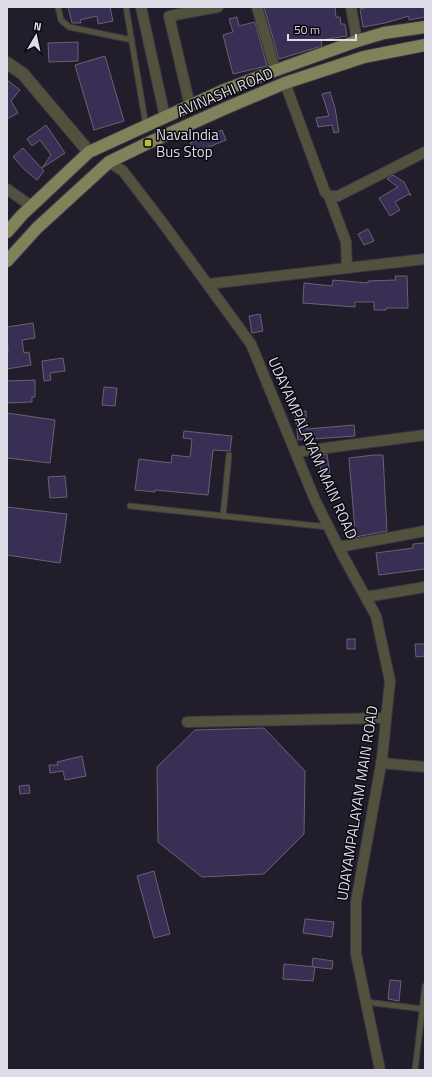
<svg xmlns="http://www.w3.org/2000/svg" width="432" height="1077" font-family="'Titillium Web',sans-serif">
<rect width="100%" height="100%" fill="#211d2b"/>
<g fill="#392e54" stroke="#676373">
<path d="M68,7H110L113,21L98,24L97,16L80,20L81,23H72Z"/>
<path d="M264,7H335L336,17H340L341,24H345L347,36L321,40L322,46L279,59Z"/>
<path d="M369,7H424L425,17L409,20V16L385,23L363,27L360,9Z"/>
<path d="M237,17L239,26L255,22L267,66L233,74L223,35L233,32L229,19Z"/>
<path d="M78,42V61L49,62L48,43Z"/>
<path d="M105,56L124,121L94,130L75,65Z"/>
<path d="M7,80L20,90L11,101L18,113L7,119Z"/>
<path d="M330,92L335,108L339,132L334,133L332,125L318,127L316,118L329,116L322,94Z"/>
<path d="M46,125L65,153L42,168L51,155L40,140L32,146L27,139Z"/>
<path d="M222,130L226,140L194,153L190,143Z"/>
<path d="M23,148L44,171L37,180L25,170L13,157Z"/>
<path d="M393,175L404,182L411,196L409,194L395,202L400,210L390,216L379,198L398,187L387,179Z"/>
<path d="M368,229L374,241L364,245L358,234Z"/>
<path d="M395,276H407L408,308H386V310H374V302H355V307L303,303L304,283L332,286L333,280L368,283V281L396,280Z"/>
<path d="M260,314L263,331L252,333L249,316Z"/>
<path d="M33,323L35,338L22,340L24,353L29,352L31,365L7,369V354L8,353L7,327Z"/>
<path d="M63,358L65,371L50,373L51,380L44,381L42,361Z"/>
<path d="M35,380V397H32V402L7,403V381Z"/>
<path d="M104,387L117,388L115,406L102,405Z"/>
<path d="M306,411L307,429L354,425L355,436L298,440L295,412Z"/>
<path d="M7,413L55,420L50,463L7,458Z"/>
<path d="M184,431L232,436L230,451L213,450L208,495L155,490V492L135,490L139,459L171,463L172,455L190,457L192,439L183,438Z"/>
<path d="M327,454L330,475L322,476L319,461L315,462V456Z"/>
<path d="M374,455H383L387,531L351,538L350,532L355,531L349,458Z"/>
<path d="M65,476L67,497L50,498L48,477Z"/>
<path d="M7,507L67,514L60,563L7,555Z"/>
<path d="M425,543V569L379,575L376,553L413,548V544Z"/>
<rect x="347" y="639" width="8" height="10"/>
<path d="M415,644H425V656L416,657Z"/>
<path d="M264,728L305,771L304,834L264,874L202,877L158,842L157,767L195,730Z"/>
<path d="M82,756L86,776L65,780L63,771L50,773L49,765H58L57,762Z"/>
<path d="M29,785L30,793L20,794L19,786Z"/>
<path d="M154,871L170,934L154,938L137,876Z"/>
<path d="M305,919L334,922L332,937L303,933Z"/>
<path d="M313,958L333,961L332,969L312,967Z"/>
<path d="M284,964L315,967L313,981L283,979Z"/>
<path d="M390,980L401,981L399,1001L388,999Z"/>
</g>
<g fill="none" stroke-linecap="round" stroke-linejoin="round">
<defs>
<g id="service">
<path d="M58,7L61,20L69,27L132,40"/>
<path d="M126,7L146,126"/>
<path d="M130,506L328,527"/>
<path d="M223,516L229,455"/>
<path d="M366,1002L423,1009"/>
<path d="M415,1070L425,986"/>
</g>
<g id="minor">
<path d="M141,7L165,117"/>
<path d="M257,7L273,62L274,71"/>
<path d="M351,7L357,41"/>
<path d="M285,83L325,192L329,196H338L425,152"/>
<path d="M190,106L169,16L218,7"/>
<path d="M109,162L123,171L165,226L251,344L315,500L343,556L376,616L390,681L382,759L356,902V954L380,1070"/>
<path d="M7,189L31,206"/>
<path d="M329,196L346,242L347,268"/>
<path d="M208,284L425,259"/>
<path d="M296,452L425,435"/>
<path d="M339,547L425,531"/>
<path d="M366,597L425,587"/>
<path d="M187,722L386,718"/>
<path d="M381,763L425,767"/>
</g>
<path id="tertiary" d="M7,63L23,74L89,152"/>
<g id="primary">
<path d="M7,232L22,215L89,152L224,90L274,71L357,41L384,33L425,27"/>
<path d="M7,261L37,228L109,162L148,143L226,108L285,83L364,57L425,45"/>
</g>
</defs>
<use href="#service" stroke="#3b3845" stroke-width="7"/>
<use href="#minor" stroke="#3b3845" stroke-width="12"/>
<use href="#tertiary" stroke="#3b3845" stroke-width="14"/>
<use href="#primary" stroke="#3b3845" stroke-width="14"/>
<use href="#service" stroke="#51513e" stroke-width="5"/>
<use href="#minor" stroke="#51513e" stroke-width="10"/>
<use href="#tertiary" stroke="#51513e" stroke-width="12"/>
<use href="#primary" stroke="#81815a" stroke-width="12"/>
</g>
<rect fill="#c0be40" stroke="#0a090f" stroke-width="1.5" x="144" y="139" width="8" height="8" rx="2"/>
<g text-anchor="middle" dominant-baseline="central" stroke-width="3" stroke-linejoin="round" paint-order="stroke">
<g font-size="15" fill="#dedce6" stroke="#0a090f">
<text transform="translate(225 92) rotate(-23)">AVINASHI ROAD</text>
<text transform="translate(313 448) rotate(66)">UDAYAMPALAYAM MAIN ROAD</text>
<text transform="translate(357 803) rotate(-81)">UDAYAMPALAYAM MAIN ROAD</text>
</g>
<g font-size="15" fill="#dedce6" stroke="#0a090f" text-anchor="start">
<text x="156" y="134">NavaIndia<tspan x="156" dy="17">Bus Stop</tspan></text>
</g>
</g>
<rect width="432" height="1077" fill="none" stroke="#dedce6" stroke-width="16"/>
<g transform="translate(36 36) rotate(9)" stroke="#0a090f" stroke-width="3" paint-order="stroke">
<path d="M0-3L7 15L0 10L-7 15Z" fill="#dedce6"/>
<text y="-6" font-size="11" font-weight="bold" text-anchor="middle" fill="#dedce6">N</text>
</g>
<path d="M288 34v6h68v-6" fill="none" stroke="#dedce6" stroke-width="2"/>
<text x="294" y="34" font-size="12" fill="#dedce6" stroke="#0a090f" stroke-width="3" paint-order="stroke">50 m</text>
</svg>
